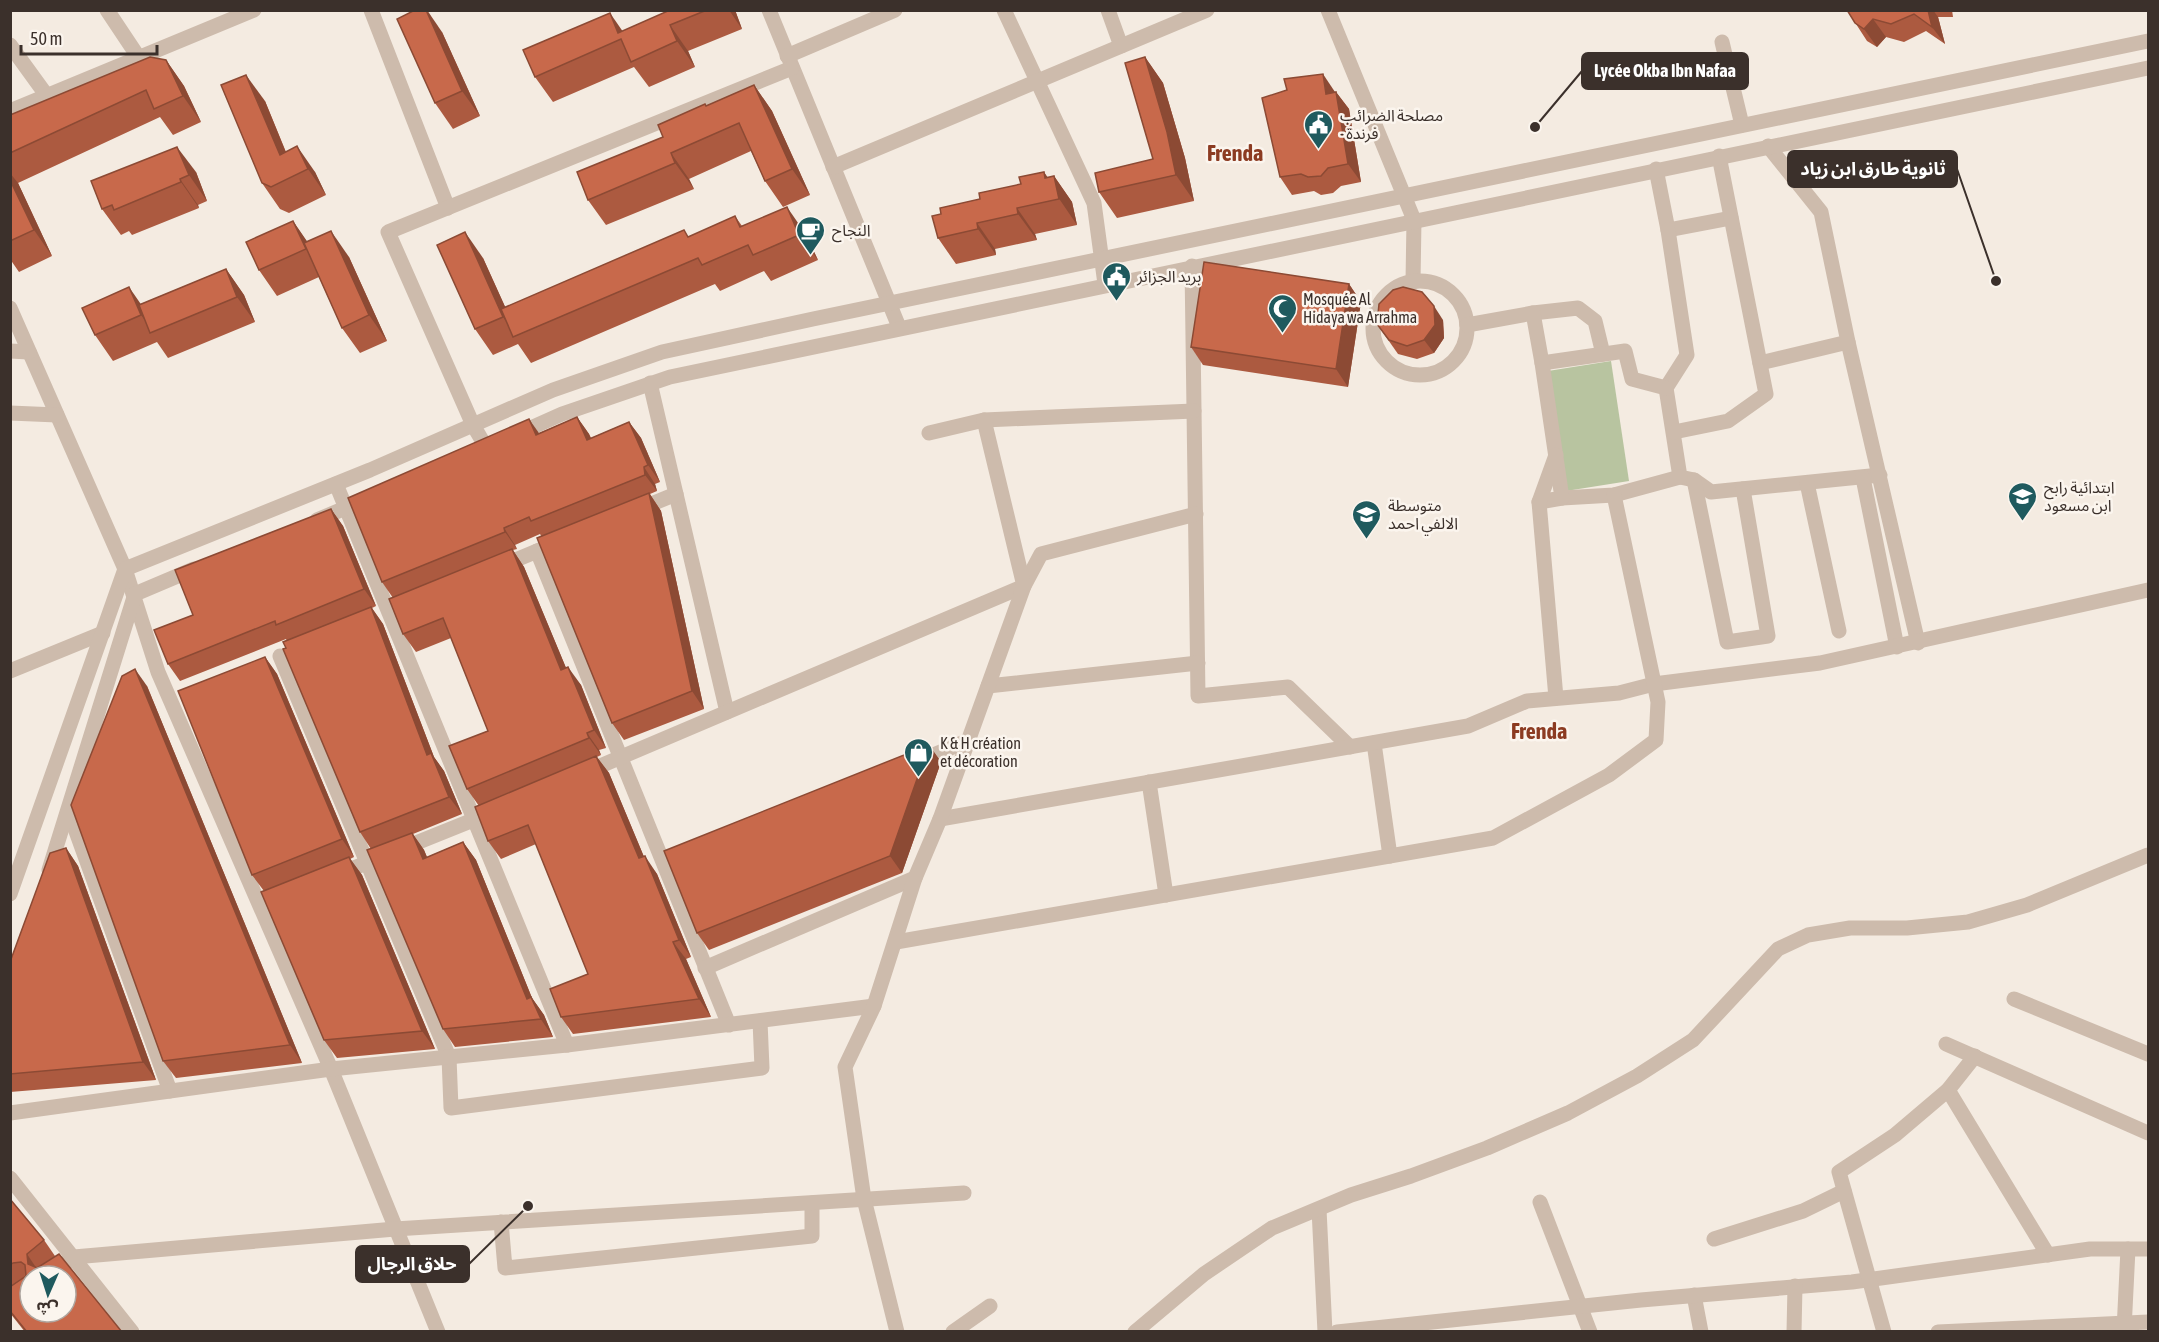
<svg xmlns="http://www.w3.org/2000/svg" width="2159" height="1342" font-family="'Asap Condensed','Noto Sans Arabic',sans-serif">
<rect width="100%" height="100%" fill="#f4ebe1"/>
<path fill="#b8c4a0" d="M1611,361L1629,481L1566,491L1548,371Z"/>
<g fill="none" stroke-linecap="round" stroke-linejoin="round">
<g stroke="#cdbbac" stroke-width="15">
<path d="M107,10L139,58"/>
<path d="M371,10L448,208"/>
<path d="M769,10L899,327"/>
<path d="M1004,10L1094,203L1105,284"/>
<path d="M1108,10L1121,46"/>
<path d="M1328,10L1414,220L1413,282"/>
<path d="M1722,42L1742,125"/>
<path d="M10,45L47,96"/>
<path d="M787,56L895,10"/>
<path d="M10,111L254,10"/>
<path d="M833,167L1207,10"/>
<path d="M1656,169L1668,230L1731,218"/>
<path d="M1668,230L1687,355L1666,388L1680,477L1694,480L1711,492L1880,475"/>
<path d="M1192,266L1198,696L1288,687L1350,747"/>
<circle cx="1420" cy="328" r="47"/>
<path d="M10,308L125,569L158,672L331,1069L438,1332"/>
<path d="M1533,313L1578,308L1595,321L1603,354"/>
<path d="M1467,325L1533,313L1542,363L1625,351L1632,379L1666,388"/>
<path d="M1848,342L1918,643"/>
<path d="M10,351L29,352"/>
<path d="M1760,363L1848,342L1821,212L1768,146"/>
<path d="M650,383L727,712"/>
<path d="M10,413L57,415"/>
<path d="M1674,432L1728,421L1766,394L1719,156"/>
<path d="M929,433L984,420L1194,411"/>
<path d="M515,435L562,414L670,377L2148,68"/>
<path d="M486,447L473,425L388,232L792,68"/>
<path d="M1863,478L1897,647"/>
<path d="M1694,480L1727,642L1768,636L1743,489"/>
<path d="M1807,483L1839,631"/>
<path d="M336,484L567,1045"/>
<path d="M1562,498L1614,495L1680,477"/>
<path d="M1539,502L1562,498L1542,363"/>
<path d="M637,510L676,494"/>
<path d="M317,520L369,498"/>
<path d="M537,551L729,1025"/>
<path d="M501,566L559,542"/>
<path d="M280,656L449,1057L451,1108L762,1068L760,1021"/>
<path d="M10,671L103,633"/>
<path d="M988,686L1198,663"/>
<path d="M1556,698L1539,502L1556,455"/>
<path d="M1374,743L1390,856"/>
<path d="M917,762L967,741"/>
<path d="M586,772L1024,586L1041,554L1196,514"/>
<path d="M1149,782L1166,895"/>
<path d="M69,812L170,1091"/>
<path d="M940,819L1468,726L1527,701L1619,693L1654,684L1820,663L2148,590"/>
<path d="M49,870L135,594L194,569"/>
<path d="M339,874L498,810"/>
<path d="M10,894L125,569L370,470L553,390L662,352L813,319L2148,41"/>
<path d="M896,942L1493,838L1609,775L1656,740L1658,702L1614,495"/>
<path d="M705,968L915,878"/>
<path d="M2014,999L2148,1054"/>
<path d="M1946,1044L2148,1133"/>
<path d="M1948,1090L2048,1255"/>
<path d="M10,1113L331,1069L567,1045L874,1006"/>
<path d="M10,1178L132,1332"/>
<path d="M1540,1202L1590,1332"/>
<path d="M1319,1209L1325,1332"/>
<path d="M501,1222L505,1268L812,1236V1203"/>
<path d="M1714,1239L1803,1211L1844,1191"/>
<path d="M48,1276L74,1257L395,1229L964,1193"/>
<path d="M1694,1295L1701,1332"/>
<path d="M2124,1330L2128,1249"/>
<path d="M897,1332L864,1199L845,1067L874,1006L915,878L940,819L1024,586L984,420"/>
<path d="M953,1332L990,1306"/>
<path d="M1135,1332L1204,1274L1272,1228L1351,1195L1411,1176L1487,1148L1568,1113L1637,1076L1693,1040L1778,949L1808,935L1850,928H1907L1968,922L2027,905L2148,855"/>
<path d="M1337,1332L1641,1300L1852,1282L2090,1249H2148"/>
<path d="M1794,1332L1795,1286"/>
<path d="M1884,1332L1839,1172L1895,1135L1948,1090L1975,1056"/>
<path d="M1938,1332L2148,1322"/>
</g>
</g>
<g fill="#ac5a40">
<path d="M670,10H735L742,29L688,51L695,67L649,87L634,67L553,102L535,77L623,31Z"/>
<path d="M1847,10H1952L1953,17H1938L1945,44L1926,31L1904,42L1886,37L1877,47L1867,41Z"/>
<path d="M442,32L480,116L453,129L435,103Z"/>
<path d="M1145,57L1163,83L1185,158L1194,201L1117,218L1099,192L1153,159Z"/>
<path d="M166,60L184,86L201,122L173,135L160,117L18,183L52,256L19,272L10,259V115Z"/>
<path d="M754,85L772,111L810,195L783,207L765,181L751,151L689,179L694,189L606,225L588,200L663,137L706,106Z"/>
<path d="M1287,90L1336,92L1349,109L1361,182L1341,186L1333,193L1321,195L1314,191L1292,195L1280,177Z"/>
<path d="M265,101L286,152L315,172L326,195L289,213L280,209L262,183Z"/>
<path d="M196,172L207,201L198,205L199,208L132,235L129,231L121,235L102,209Z"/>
<path d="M1044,172L1047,178L1054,176L1072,202L1077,225L1035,234L1037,240L995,249L996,255L956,264L938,238L941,214L1021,184Z"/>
<path d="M735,216L742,226L805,233L818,260L771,281L764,271L720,291L715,284L531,363L518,344L493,355L475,329L483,258L505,307L689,237Z"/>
<path d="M293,221L307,242L349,257L387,341L360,353L342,328L319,277L277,296L259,270Z"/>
<path d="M226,269L244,295L255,322L168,358L157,342L113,361L95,335L141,304Z"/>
<path d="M1349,284L1361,302L1348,387L1203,365L1191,347Z"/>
<path d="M1443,320L1444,338L1434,353L1417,359L1398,354L1377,324Z"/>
<path d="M577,417L589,434L591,438L629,422L641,438L660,482L655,484L657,491L650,494L661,511L704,709L624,740L612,723L542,537L540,534L515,545L517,549L513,550L524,567L566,668L581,685L606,748L599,750L601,755L597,757L609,773L644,857L657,874L691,957L686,959L711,1017L573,1034L561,1017L588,974L536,844L501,859L488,841L479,806L467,789L488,731L451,638L416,652L403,634L393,598L382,582L539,433Z"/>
<path d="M331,509L343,526L376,606L372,608L383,624L434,757L444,771L462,814L413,834L424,850L427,857L463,842L476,860L532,998L544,1015L553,1037L455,1047L443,1029L371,849L360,832L286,648L287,641L286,639L180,681L168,664L193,615Z"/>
<path d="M265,657L277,674L354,857L350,859L362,875L435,1049L337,1058L324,1040L264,891L252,875Z"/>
<path d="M147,686L302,1063L176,1078L163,1061Z"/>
<path d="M929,745L941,762L902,873L709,950L697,933Z"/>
<path d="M66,848L78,866L156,1080L10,1092V962Z"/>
<path d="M10,1199L44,1240L55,1256L122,1332H25L10,1313Z"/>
</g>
<g fill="#8c4a34">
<path d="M426,10H427L442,32L480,116L462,91Z"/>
<path d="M729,10H735L742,29Z"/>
<path d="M1928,10H1933L1938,17L1945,44L1932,27Z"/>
<path d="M610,13L628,39L618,33Z"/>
<path d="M1873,19L1886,37L1877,47L1864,29Z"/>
<path d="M670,25L688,51L695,67L677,41Z"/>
<path d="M1145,57L1163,83L1185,158L1194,201L1176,175Z"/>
<path d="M166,60L184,86L201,122L183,96Z"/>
<path d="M1323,74L1335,92L1326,94Z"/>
<path d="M246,75L265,101L295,175L280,155Z"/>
<path d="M754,85L772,111L810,195L792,169Z"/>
<path d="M1336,92L1349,109L1361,182L1348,164Z"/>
<path d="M297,146L315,172L326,195L308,169Z"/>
<path d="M177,147L196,172L207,201L189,175Z"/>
<path d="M671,153L689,179L694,189L675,163Z"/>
<path d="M1044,172L1057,191L1054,176L1072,202L1077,225L1045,178Z"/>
<path d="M10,173L18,183L52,256L34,230L10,180Z"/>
<path d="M180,179L198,205L199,208L181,182Z"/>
<path d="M787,207L805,233L818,260L799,235Z"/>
<path d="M1017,208L1035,234L1037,240L1018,214Z"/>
<path d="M293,221L311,247L324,275L306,249Z"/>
<path d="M977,223L995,249L996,255L978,229Z"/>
<path d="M331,231L349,257L387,341L369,315Z"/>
<path d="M465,232L483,258L518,335L516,336L503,317Z"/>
<path d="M226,269L244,295L255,322L237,297Z"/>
<path d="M1349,284L1361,302L1348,387L1336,369Z"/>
<path d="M129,287L147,313L153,331L141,315Z"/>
<path d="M1434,306L1443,320L1444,338L1434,353L1424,340Z"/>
<path d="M577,417L589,434L599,457L587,440Z"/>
<path d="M529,419L541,436L536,435Z"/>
<path d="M629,422L641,438L660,482L648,465Z"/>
<path d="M644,467L655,484L657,491L645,475Z"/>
<path d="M649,493L661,511L704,709L692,691Z"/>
<path d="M331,509L343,526L376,606L364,589Z"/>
<path d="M504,528L515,545L517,549L505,532Z"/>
<path d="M512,549L524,567L574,687L561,670Z"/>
<path d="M371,607L383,624L434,757L444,771L462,814L449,797L427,755Z"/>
<path d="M265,657L277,674L354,857L342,839Z"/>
<path d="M568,667L581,685L606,748L594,730Z"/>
<path d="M135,669L147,686L302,1063L290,1045Z"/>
<path d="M587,733L599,750L601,755L589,738Z"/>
<path d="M929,745L941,762L902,873L890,856Z"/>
<path d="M596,756L609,773L652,876L639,858Z"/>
<path d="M412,833L424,850L435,877L423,859Z"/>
<path d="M463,842L476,860L532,998L544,1015L553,1037L527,999Z"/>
<path d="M66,848L78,866L156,1080L143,1062Z"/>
<path d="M645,856L657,874L691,957L679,940Z"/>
<path d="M349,857L362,875L435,1049L422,1031Z"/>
<path d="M673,942L686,959L711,1017L699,999Z"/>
<path d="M27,1254L39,1272L28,1264Z"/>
</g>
<g fill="#c8694b" stroke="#8c4a34" stroke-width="1.5" fill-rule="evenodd">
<path d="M415,10H426L462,91L435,103L397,19Z"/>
<path d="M670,10H707L670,25L677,41L631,62L621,39L535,77L523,50L610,13L618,33Z"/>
<path d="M1847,10H1928L1932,27L1914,14L1891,24L1873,19L1864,29L1855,23Z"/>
<path d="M150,57L166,60L183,96L154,109L146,90L10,153V115Z"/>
<path d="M1145,57L1167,132L1176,175L1099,192L1095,173L1153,159L1125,63Z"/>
<path d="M1323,74L1326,94L1336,92L1348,164L1328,168L1321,176L1308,177L1301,174L1280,177L1262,98L1287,90L1284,79Z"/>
<path d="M246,75L280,155L297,146L308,169L271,187L262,183L221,85Z"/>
<path d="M754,85L792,169L765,181L739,123L671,153L675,163L588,200L577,172L663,137L658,125L705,104L706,106Z"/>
<path d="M177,147L189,175L180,179L181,182L114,210L112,205L102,209L91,181Z"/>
<path d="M1044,172L1045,178L1054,176L1059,199L1017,208L1018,214L977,223L978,229L938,238L932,216L941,214L940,208L980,199L979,193L1021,184L1019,177Z"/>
<path d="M10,180L34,230L10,241Z"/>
<path d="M787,207L799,235L753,255L748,245L702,265L698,258L513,337L501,309L684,230L688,237L735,216L740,227Z"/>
<path d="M293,221L306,249L259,270L246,242Z"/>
<path d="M331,231L369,315L342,328L304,243Z"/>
<path d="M465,232L503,317L475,329L437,245Z"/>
<path d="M1204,262L1349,284L1336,369L1191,347Z"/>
<path d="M226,269L237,297L150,333L139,305Z"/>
<path d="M129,287L141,315L95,335L82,308Z"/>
<path d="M1403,287L1422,292L1434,306L1435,325L1424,340L1407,346L1389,340L1377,324L1379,304L1393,290Z"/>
<path d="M577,417L587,440L629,422L648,465L644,467L645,475L531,521L529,517L504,528L505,532L382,582L348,498L529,419L536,435Z"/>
<path d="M649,493L692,691L612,723L537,538Z"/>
<path d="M331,509L364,589L276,625L275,621L168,664L154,630L193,615L175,570Z"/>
<path d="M512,549L561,670L568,667L594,730L587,733L589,738L467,789L449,746L488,731L443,618L403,634L389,599Z"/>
<path d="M371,607L427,755L431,753L449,797L360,832L283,649L286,648L283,642Z"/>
<path d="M265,657L342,839L252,875L178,691Z"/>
<path d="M135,669L290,1045L163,1061L71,805L122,676Z"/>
<path d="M929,745L890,856L697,933L664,851Z"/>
<path d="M596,756L639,858L645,856L679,940L673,942L699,999L561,1017L550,989L588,974L528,825L488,841L475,807Z"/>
<path d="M412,833L423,859L463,842L527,999L531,997L541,1019L443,1029L367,850Z"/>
<path d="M66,848L143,1062L10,1074V962L50,853Z"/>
<path d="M349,857L422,1031L324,1040L261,892Z"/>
<path d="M10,1199L44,1240L27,1254L28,1264L37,1268L59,1254L122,1332H27L10,1311V1287L26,1276L25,1265L21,1262L13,1263L10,1265ZM30,1276H66V1312H30Z"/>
</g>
<defs>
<symbol id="civic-pin" viewBox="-11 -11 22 30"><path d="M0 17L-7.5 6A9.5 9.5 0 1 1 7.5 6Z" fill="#1f5a5e" stroke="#fbf5ee"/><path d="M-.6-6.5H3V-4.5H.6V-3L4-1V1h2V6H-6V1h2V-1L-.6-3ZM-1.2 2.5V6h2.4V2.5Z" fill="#fff"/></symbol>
<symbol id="cafe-pin" viewBox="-11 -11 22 30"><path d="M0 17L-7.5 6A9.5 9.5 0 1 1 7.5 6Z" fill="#1f5a5e" stroke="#fbf5ee"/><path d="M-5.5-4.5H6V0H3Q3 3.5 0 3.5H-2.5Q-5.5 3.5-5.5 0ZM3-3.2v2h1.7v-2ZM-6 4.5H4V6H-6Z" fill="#fff"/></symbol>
<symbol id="mosque-pin" viewBox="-11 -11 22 30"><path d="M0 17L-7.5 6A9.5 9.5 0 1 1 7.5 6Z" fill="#1f5a5e" stroke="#fbf5ee"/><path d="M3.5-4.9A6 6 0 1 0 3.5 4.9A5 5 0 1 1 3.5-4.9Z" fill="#fff"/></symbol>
<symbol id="school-pin" viewBox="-11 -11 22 30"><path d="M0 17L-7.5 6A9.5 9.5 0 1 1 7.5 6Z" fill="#1f5a5e" stroke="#fbf5ee"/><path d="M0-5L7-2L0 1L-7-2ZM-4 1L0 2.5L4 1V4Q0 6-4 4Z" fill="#fff"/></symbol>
<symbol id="shop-pin" viewBox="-11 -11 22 30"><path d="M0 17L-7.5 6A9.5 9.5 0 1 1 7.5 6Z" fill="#1f5a5e" stroke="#fbf5ee"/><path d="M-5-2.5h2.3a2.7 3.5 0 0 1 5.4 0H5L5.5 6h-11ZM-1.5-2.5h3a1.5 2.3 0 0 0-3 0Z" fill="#fff"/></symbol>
</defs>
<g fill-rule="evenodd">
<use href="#civic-pin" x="1302" y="108" width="33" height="45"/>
<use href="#cafe-pin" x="794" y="214" width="33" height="45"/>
<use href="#civic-pin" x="1100" y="260" width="33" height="45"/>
<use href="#mosque-pin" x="1266" y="292" width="33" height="45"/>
<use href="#school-pin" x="2006" y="480" width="33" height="45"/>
<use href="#school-pin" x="1350" y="498" width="33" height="45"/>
<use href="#shop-pin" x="902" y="736" width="33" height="45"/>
</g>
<g text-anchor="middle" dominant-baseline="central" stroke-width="5" stroke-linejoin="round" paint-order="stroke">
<g font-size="16" fill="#3b302b" stroke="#fbf5ee" text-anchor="start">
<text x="1340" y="115">مصلحة الضرائب<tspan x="1340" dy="18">- فرندة</tspan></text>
<text x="832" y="230">النجاح</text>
<text x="1137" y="276">بريد الجزائر</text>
<text x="1303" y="299">Mosquée Al<tspan x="1303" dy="18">Hidaya wa Arrahma</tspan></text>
<text x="2044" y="487">ابتدائية رابح<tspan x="2044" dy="18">ابن مسعود</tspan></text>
<text x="1388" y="505">متوسطة<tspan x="1388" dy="18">الالفي احمد</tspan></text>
<text x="940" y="743">K &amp; H création<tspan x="940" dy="18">et décoration</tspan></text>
</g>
<g font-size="22" font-weight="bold" fill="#8c3b22" stroke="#fbf5ee">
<text x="1235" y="153">Frenda</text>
<text x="1539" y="731">Frenda</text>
</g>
</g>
<path fill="none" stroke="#3b302b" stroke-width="2" d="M1535 127L1582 71M1996 281L1957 169M528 1206L469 1264"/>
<g fill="#3b302b" stroke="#fbf5ee" stroke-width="2">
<circle cx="1535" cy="127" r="6"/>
<circle cx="1996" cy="281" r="6"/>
<circle cx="528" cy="1206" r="6"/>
</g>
<g fill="#3b302b" stroke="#3b302b" stroke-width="2">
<rect x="1582" y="53" width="166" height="36" rx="6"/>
<rect x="1788" y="151" width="169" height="36" rx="6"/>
<rect x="356" y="1246" width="113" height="36" rx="6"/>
</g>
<g font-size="18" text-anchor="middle" font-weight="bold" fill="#fff">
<text x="1665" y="77">Lycée Okba Ibn Nafaa</text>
<text x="1873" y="175">ثانوية طارق ابن زياد</text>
<text x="412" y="1270">حلاق الرجال</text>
</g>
<rect width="2159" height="1342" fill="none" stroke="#3b302b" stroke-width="24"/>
<g transform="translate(48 1294) rotate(183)"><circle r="28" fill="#fbf5ee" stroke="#aea6a0" stroke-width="1.5"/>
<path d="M0-4.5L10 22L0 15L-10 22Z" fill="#1f5a5e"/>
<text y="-9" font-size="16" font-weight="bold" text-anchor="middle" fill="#3b302b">ش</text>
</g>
<path d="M21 45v9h136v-9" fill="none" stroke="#3b302b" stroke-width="3"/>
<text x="30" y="45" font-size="18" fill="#3b302b" stroke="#fbf5ee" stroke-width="4.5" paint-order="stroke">50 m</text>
</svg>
